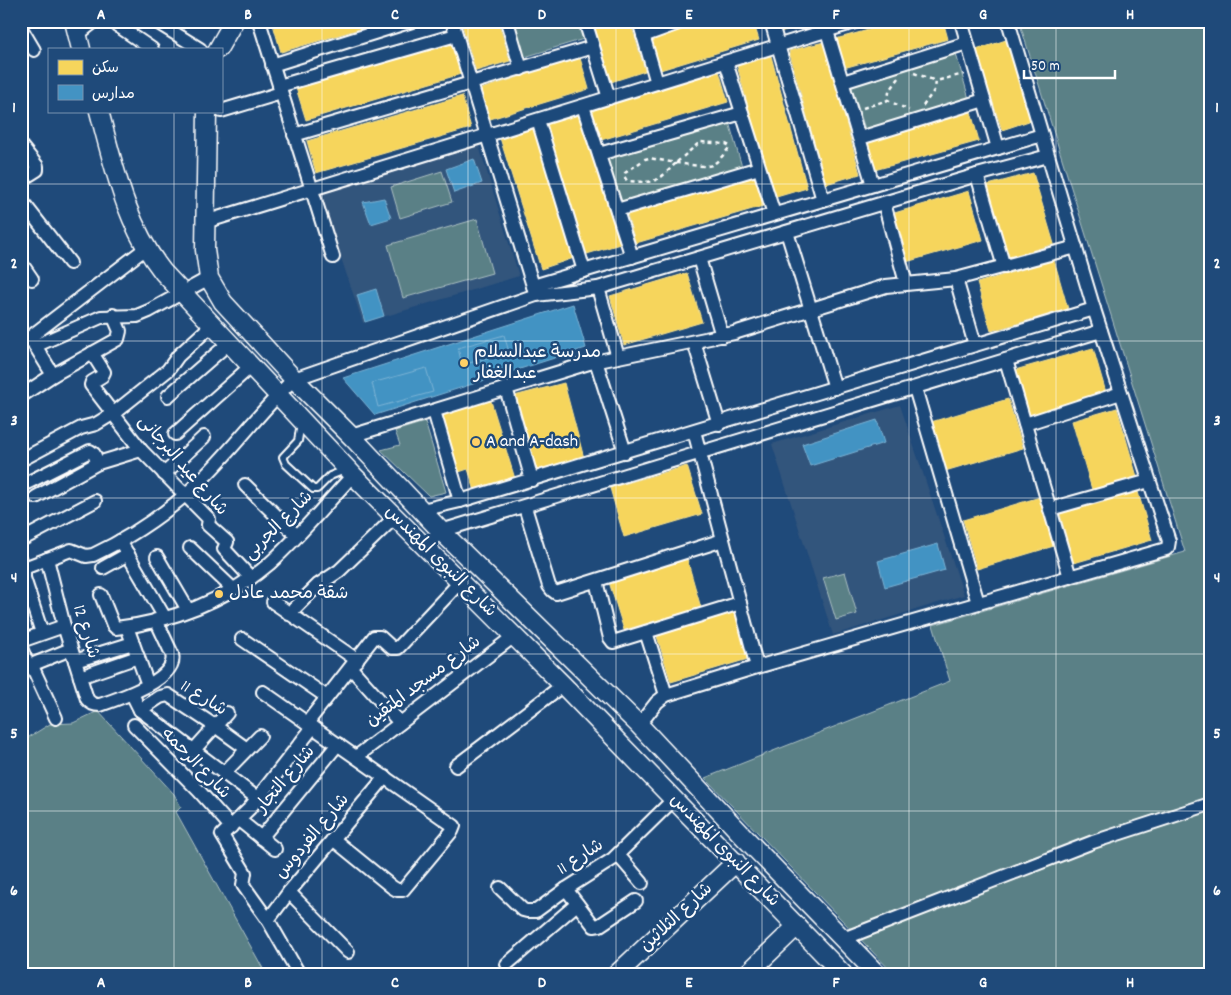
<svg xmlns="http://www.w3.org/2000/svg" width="1231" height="995" font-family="Dekko,'Playpen Sans Arabic',sans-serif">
<rect width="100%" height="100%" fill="#1f4a7a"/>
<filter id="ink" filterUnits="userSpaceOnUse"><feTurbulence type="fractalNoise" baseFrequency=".02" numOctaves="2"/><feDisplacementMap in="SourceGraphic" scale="10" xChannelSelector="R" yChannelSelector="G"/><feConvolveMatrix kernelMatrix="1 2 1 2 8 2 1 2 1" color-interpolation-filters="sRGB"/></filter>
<g filter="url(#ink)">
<g fill="#32547c">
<path d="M479,146L519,276L363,323L319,193Z"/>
<path d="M900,405L964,595L833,635L772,444Z"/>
</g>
<g fill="#5a8086" stroke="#acc0c2">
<path d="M507,21H581L587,38L518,59Z"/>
<path d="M1019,21H1210V974H894L705,778L950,681L933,625L1185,552Z"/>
<path d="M956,54L969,99L865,129L851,85Z"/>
<path d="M729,122L742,167L617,204L603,159Z"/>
<path d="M442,171L452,202L400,218L391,187Z"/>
<path d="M477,219L492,273L403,298L388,245Z"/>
<path d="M425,422L446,492L429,496L381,450L400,445L395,431Z"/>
<path d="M845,572L857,614L836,620L823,578Z"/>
<path d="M98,711L174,794L181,807L176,812L266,974H21V742L50,724L73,723Z"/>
</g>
<g fill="#f6d55c" stroke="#f9e28d">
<path d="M272,21H386L281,52Z"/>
<path d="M461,21H498L510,61L476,71Z"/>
<path d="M593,21H630L645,71L611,82Z"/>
<path d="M709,21H753L759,40L657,71L648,40Z"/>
<path d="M773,21H810L811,22L777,33Z"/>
<path d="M901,21H943L948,39L840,69L832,40Z"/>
<path d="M1006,40L1032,120L1002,130L976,50Z"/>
<path d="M452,42L461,74L306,120L296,88Z"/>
<path d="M824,42L860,174L826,184L789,51Z"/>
<path d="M771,56L807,188L773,198L737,65Z"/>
<path d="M580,58L589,89L487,120L478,90Z"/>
<path d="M719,71L728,102L601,140L592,108Z"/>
<path d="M462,96L471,128L316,173L307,141Z"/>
<path d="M971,112L979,141L871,171L863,142Z"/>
<path d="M579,113L620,244L587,254L546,123Z"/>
<path d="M533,128L574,258L541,269L500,138Z"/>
<path d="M1033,173L1054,244L1009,257L988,185Z"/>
<path d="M754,174L763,206L636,243L626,211Z"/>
<path d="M969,191L983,240L906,262L891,214Z"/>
<path d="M1054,260L1068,309L991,331L977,283Z"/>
<path d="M687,273L702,322L624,345L610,296Z"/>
<path d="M1093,348L1107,396L1030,419L1015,370Z"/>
<path d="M564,383L585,462L536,477L514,396Z"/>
<path d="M490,398L516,482L476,494L468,469L459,472L440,415Z"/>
<path d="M1008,399L1023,448L945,471L931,422Z"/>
<path d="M1117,408L1138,480L1093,493L1072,421Z"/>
<path d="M687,466L702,514L624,537L610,488Z"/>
<path d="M1138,492L1152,540L1074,563L1060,514Z"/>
<path d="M1040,497L1054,546L977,569L963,520Z"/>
<path d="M687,559L701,608L624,630L609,582Z"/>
<path d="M734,611L748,659L671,682L656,633Z"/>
</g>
<g fill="#4393c3" stroke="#7bb3d5">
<path d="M474,159L482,183L454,193L446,169Z"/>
<path d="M384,198L391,218L371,224L363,202Z"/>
<path d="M376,289L384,316L365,322L357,295Z"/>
<path d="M573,304L586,348L375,415L343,378Z"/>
<path d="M504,335L509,352L462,365L458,348Z"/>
<path d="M426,368L433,392L378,407L372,383Z"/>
<path d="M877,420L884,443L810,466L802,444Z"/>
<path d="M938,544L945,570L885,587L878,561Z"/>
</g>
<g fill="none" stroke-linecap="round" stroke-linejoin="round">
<defs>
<path id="lane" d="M301,423L298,441L283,457L286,464L313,489H317L330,476L345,470"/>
<g id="street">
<path d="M111,21L152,49"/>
<path d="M155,21L200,49"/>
<path d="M259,21L333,257"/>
<path d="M452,21L533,286"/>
<path d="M507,21L521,69"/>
<path d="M585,21L609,98"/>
<path d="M639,21L657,83"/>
<path d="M771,21L823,200"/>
<path d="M824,21L873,185"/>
<path d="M961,21L998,148"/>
<path d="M21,28L34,50"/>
<path d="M77,35L95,21"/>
<path d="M643,36L684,21"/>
<path d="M726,62L774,214"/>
<path d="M272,65L412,21"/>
<path d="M843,82L967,43"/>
<path d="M279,86L456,35"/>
<path d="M583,106L632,257"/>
<path d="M221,111L281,93"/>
<path d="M538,120L584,271"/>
<path d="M294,135L593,47"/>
<path d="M860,138L984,100"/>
<path d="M21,146L37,166V170L21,180"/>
<path d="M599,154L742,113"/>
<path d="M977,175L1004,267"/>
<path d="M21,200L70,263"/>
<path d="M884,203L906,283"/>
<path d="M617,210L759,168"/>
<path d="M205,222L858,21"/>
<path d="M787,232L835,388"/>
<path d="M699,258L722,336"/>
<path d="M21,263L32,279"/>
<path d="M956,279L975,345"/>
<path d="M598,288L618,357"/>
<path d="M536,295L533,286L1042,135"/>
<path d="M31,339L53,375"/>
<path d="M694,342L719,424"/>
<path d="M21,344L146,248"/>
<path d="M35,346L101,317L137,316L149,311L209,278"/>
<path d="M92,353L104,372L102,376L92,382L91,385L141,450L209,519L208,525L227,542L224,549L251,578"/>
<path d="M1006,360L1070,577"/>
<path d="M596,361L625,452"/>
<path d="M506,388L532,480"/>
<path d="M915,388L978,603"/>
<path d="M21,396L53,375L118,339L120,331L113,315"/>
<path d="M168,396L229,343"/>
<path d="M434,411L460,501"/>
<path d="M1025,424L1121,393"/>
<path d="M694,431L757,667"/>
<path d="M175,434L250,367"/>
<path d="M351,436L589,363L734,333L886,286L956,279L1076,247"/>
<path d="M21,460L81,428L96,424L114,413L168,370L178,356L212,325"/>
<path d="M164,474L204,437"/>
<path d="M245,485L297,536"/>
<path d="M21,486L90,451L94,454L98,463"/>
<path d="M36,497L98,463L141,450"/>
<path d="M525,507L549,586L552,590L556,593L723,540"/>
<path d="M1050,509L1149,481"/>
<path d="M422,510L460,501L1094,309"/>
<path d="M21,540L95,501"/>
<path d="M120,541L165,618"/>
<path d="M425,547L441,531L1101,331"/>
<path d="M190,548L233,589"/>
<path d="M157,557L188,610"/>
<path d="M47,559L64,626L87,699C91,704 94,705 100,705C118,699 179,679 172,654L156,620"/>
<path d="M21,561L24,568V578L42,633"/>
<path d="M24,568L71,550L86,556L93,555C131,537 167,513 197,484C232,451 259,412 294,379L536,295L598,288L977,175L1048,156"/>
<path d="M103,568L128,554"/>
<path d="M596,581L610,638L613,642L740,603"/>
<path d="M101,595L113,625L116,628C170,622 227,600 269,564C299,537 325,505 353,475"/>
<path d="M273,602L357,660"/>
<path d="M289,614L318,585L339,571L395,517"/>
<path d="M127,627L148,685"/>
<path d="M646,632L666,695"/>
<path d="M242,639L327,697"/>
<path d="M21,641L64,626"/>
<path d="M21,648L29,667"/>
<path d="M75,661L133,643"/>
<path d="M32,666L56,718"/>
<path d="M351,668L400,723"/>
<path d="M21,671L36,663L71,649"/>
<path d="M80,677L138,657"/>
<path d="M263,692L454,826L452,831L403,890H397L392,887L333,839"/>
<path d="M132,694L140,710L257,798"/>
<path d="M140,710L160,697L168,695L215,726L247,749"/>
<path d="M307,723L374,637H380L392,648H398L460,582"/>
<path d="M134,725L199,791L231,827"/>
<path d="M639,725L657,702L666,695L757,667L1166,549L1168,547L1169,541L1094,309L1008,21"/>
<path d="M193,751L227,713"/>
<path d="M356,757L514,636"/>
<path d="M456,766L563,685"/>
<path d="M224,773L260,736"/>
<path d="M239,820L275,849"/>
<path d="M261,838L338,744"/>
<path d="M618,855L642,883"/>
<path d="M500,888L523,910L527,911H536L566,889L613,859L674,799"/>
<path d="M566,889L594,926L600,925L636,901"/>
<path d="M289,892L348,952"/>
<path d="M268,920L289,892L385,777"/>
<path d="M843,939L1093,842L1210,804"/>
<path d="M507,964L577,904"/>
<path d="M299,974L268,920L243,885L245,873L222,835L249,809L313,727"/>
</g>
<g id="secondary">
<path d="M74,21L81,49"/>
<path d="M218,49L234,21"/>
<path d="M99,111C114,167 126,225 163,272L353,475L563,685L843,974"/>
<path d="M207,111L205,250L209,278L223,302L294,379L354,439L441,531L639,725L746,839L877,974"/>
<path d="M617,974L736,862"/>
<path d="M747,974L797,926"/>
</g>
</defs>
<use href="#lane" stroke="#fff" stroke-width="10"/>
<use href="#street" stroke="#fff" stroke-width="16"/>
<use href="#secondary" stroke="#fff" stroke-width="21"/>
<g stroke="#fff" stroke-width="2.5" stroke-dasharray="4 4" stroke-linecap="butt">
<path d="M914,73L936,81"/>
<path d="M899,78L889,92L888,100L893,103L909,110"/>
<path d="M923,106L935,89L936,81L964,74"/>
<path d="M863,108L888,100"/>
<path d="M677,162L700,142L726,144L730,146L729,148C724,154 719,161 712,165C703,169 661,160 649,158L645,159L625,173L624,176L627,181C657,183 656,183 677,162"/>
</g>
<use href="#lane" stroke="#1f4a7a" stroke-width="6"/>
<use href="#street" stroke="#1f4a7a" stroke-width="12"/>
<use href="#secondary" stroke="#1f4a7a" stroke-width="18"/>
</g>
</g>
<path fill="none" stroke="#fff" stroke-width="1" stroke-opacity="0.55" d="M174,21V49M322,21V974M468,21V974M616,21V974M762,21V974M909,21V974M1056,21V974M174,111V974M21,184H1210M21,341H1210M21,498H1210M21,654H1210M21,811H1210"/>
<g fill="#ffd166" stroke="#1f4a7a" stroke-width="2">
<circle cx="464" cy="363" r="5"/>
<circle cx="476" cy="442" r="5"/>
<circle cx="219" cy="594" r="5"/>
</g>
<g text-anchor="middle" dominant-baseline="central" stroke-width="5" stroke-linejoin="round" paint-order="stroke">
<g font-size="18" fill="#fff" stroke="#1f4a7a" text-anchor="start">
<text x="474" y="353">مدرسة عبدالسلام<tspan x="474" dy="21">عبدالغفار</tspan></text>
<text x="486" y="442">A and A-dash</text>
<text x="229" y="594">شقة محمد عادل</text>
</g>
<g font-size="18" fill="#fff" stroke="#1f4a7a">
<text transform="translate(182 466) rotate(49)">شارع عيد البرجانى</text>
<text transform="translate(279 526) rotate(-45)">شارع الجربى</text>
<text transform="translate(440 562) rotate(45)">شارع النبوى المهندس</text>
<text transform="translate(85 632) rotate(73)">شارع 12</text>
<text transform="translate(424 682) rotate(-37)">شارع مسجد المتقين</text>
<text transform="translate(203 699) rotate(32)">شارع 11</text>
<text transform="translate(195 764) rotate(46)">شارع الرحمه</text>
<text transform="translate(286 780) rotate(-50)">شارع التجار</text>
<text transform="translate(313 837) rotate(-50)">شارع الفردوس</text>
<text transform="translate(724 851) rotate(46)">شارع النبوى المهندس</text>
<text transform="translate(581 858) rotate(-33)">شارع 11</text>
<text transform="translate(677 918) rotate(-43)">شارع الثلاثين</text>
</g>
</g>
<rect width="1231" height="995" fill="none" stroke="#1f4a7a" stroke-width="55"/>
<rect x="48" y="48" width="175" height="65" fill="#1f4a7a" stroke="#7992af"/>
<rect x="58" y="60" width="25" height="15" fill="#f6d55c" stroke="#7992af"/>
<text x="92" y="72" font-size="15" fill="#ffffff">سكن</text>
<rect x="58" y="85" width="25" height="15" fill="#4393c3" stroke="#7992af"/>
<text x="92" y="98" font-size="15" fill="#ffffff">مدارس</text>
<path d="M1024 70v8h91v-8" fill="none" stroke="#ffffff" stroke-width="2.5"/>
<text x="1031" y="70" font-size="15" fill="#ffffff" stroke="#1f4a7a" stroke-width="4" paint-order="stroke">50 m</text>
<rect x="28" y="28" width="1176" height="940" fill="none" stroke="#fff" stroke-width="2"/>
<g font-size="16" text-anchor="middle" font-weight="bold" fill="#fff">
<text x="101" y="19">A</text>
<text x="248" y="19">B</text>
<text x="395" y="19">C</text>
<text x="542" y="19">D</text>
<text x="689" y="19">E</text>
<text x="836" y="19">F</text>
<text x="983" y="19">G</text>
<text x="1130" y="19">H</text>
<text x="14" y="112">1</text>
<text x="1217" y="112">1</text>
<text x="14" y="268">2</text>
<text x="1217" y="268">2</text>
<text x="14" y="425">3</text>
<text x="1217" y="425">3</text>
<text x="14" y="582">4</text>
<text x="1217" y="582">4</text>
<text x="14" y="738">5</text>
<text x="1217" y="738">5</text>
<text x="14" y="895">6</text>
<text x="1217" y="895">6</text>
<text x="101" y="987">A</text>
<text x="248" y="987">B</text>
<text x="395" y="987">C</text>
<text x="542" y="987">D</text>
<text x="689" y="987">E</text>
<text x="836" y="987">F</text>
<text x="983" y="987">G</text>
<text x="1130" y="987">H</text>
</g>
</svg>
